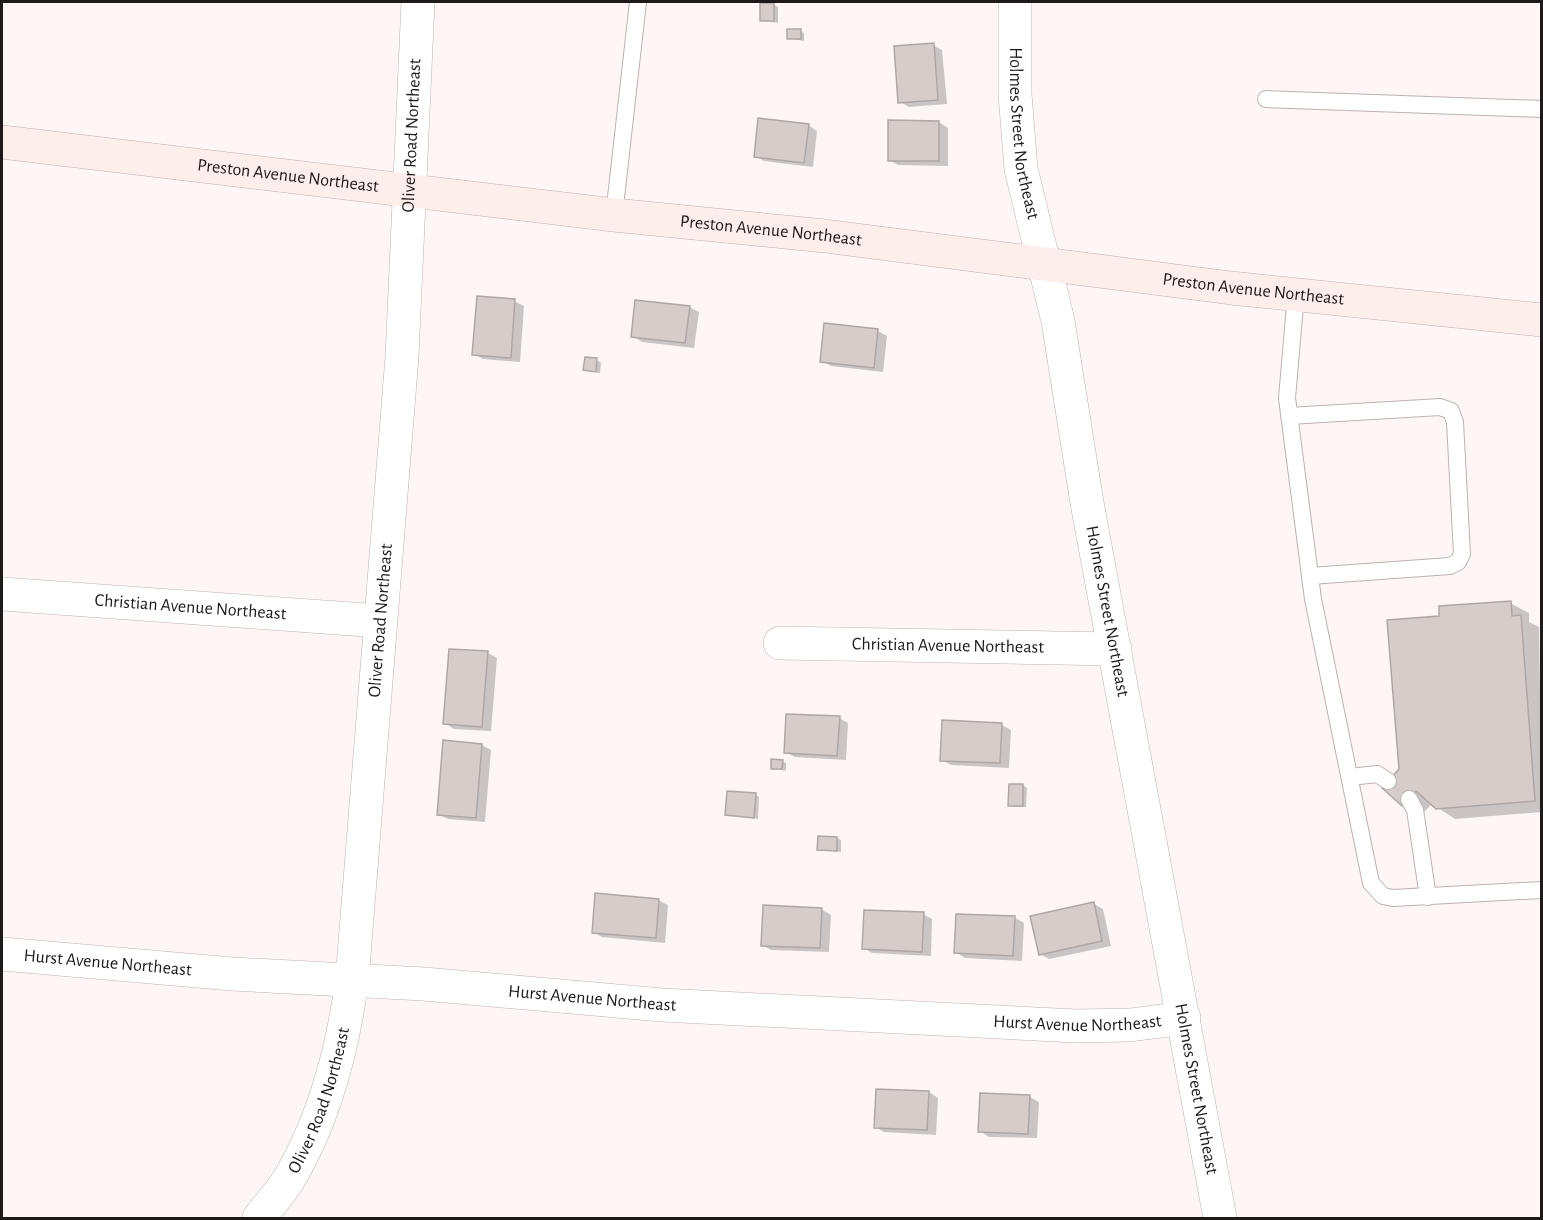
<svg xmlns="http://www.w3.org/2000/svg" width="1543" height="1220" font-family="'Alegreya Sans',sans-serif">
<rect width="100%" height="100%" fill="#fef6f5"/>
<g fill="#0003">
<path d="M774,5L778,7V23L761,20Z"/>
<path d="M800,31L804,33V41L789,38Z"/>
<path d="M933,45L942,50L947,104L909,107L900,102Z"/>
<path d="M890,122H939L948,128V166L898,165L889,160Z"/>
<path d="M808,125L817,131L813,167L764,161L755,156Z"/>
<path d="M514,301L524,306L520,362L483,359L474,354Z"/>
<path d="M689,307L699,312L694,348L642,342L633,336Z"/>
<path d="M825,325L878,331L887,336L883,372L831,366L822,361Z"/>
<path d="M586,359L601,362L600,373L585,370Z"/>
<path d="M1510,603L1529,613V622L1539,627L1542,812L1455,819L1432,804L1421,815L1400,770L1441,617Z"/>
<path d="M488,653L497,658L491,731L454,729L445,723Z"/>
<path d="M839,718L848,723L846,760L795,757L785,752Z"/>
<path d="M1002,725L1011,730L1009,768L951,765L942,760Z"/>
<path d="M482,745L491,750L485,822L448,819L438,814Z"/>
<path d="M782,761L786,763V771L772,768Z"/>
<path d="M1023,785L1027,788L1026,807H1014L1010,805Z"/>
<path d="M755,794L759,797L758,819L727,814Z"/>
<path d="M837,838L841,840V852L819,849Z"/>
<path d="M658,900L668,905L665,943L602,937L593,932Z"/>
<path d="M1094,904L1103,909L1111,946L1049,959L1040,954Z"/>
<path d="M821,909L831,915L829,952L771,950L762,945Z"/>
<path d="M923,914L932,919L931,956L872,953L863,948Z"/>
<path d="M1015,918L1024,923L1022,961L965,958L956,952Z"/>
<path d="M929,1092L938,1098L936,1135L884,1132L875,1127Z"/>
<path d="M1030,1097L1039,1102L1037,1138L989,1137L980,1131Z"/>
</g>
<g fill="#d6cdcb" stroke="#afa7a5" stroke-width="1.5">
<rect x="760" y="3" width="14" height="18"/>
<rect x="787" y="29" width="14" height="10"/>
<path d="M934,43L938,100L898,103L894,46Z"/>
<path d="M758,118L809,124L804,163L754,157Z"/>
<path d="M888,120L939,121V161H888Z"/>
<path d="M477,296L515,299L511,358L472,355Z"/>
<path d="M635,300L690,306L685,343L631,337Z"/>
<path d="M824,323L878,329L874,368L820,362Z"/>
<path d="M585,357L597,358L596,372L583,370Z"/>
<path d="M1511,601L1512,616L1521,615L1535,801L1436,809L1416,791L1402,806L1382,788L1399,769L1387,620L1439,616V606Z"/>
<path d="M449,649L488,651L482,727L443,724Z"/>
<path d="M786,714L840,716L837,756L784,753Z"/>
<path d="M942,720L1002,723L1000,763L940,761Z"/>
<path d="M443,740L482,744L476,818L437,815Z"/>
<path d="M771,759L783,760L782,769H771Z"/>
<path d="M1009,784H1023V806H1008Z"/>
<path d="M727,791L756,793L754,818L725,815Z"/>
<path d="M818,836L837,837V851L817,850Z"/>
<path d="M595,893L659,899L656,938L592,933Z"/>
<path d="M1094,902L1102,941L1039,955L1030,916Z"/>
<path d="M763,905L822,908L820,948L761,946Z"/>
<path d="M864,910L924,912L922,952L862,949Z"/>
<path d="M956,914L1015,916L1013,956L954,953Z"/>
<path d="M876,1089L929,1091L927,1130L874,1128Z"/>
<path d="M980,1093L1030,1095L1028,1134L978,1132Z"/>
</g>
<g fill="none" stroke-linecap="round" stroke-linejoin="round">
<defs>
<g id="lane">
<path d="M1266,99L1542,109"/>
<path d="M614,215L638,2"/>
<path d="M1296,294L1287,398L1313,599L1371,883L1383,896L1393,898L1542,890"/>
<path d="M1289,416L1440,407L1451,411L1455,422L1462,554L1458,562L1450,566L1310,576"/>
<path d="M1350,777L1377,774L1388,781"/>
<path d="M1409,799L1415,810L1428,897"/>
</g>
<g id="street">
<path id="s1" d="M1015,2V94L1021,169L1058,321L1087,503L1220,1218"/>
<path id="s2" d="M2,594L380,621"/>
<path id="s3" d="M780,643L1115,649"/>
<path id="s4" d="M2,954L232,974L424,984L662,1005L1076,1026L1130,1025L1184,1018"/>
<path id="s5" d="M259,1218C270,1204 283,1190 292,1174C326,1114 343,1048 352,980L402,357L418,2"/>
</g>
<g id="secondary">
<path id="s6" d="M2,142L614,215L825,236L1231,288L1542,320"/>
</g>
</defs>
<use href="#lane" stroke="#bbb2b1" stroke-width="18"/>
<use href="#street" stroke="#bbb2b1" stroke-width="34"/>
<use href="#secondary" stroke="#bbb2b1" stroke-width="34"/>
<use href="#lane" stroke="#fff" stroke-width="16"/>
<use href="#street" stroke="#fff" stroke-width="33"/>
<use href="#secondary" stroke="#feeeeb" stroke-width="33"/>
</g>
<g text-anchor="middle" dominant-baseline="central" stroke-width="4.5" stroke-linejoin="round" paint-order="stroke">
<g font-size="18" fill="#1d1a19" stroke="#fff">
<text stroke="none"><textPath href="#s1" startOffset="132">Holmes Street Northeast</textPath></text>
<text stroke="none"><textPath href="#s5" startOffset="1106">Oliver Road Northeast</textPath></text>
<text stroke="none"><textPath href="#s6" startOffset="288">Preston Avenue Northeast</textPath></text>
<text stroke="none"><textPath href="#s6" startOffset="774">Preston Avenue Northeast</textPath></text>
<text stroke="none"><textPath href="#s6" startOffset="1260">Preston Avenue Northeast</textPath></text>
<text stroke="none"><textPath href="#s2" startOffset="189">Christian Avenue Northeast</textPath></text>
<text stroke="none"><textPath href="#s1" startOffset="618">Holmes Street Northeast</textPath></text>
<text stroke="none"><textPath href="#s5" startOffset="620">Oliver Road Northeast</textPath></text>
<text stroke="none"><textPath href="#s3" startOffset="168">Christian Avenue Northeast</textPath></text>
<text stroke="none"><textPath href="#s4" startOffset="106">Hurst Avenue Northeast</textPath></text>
<text stroke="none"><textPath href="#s4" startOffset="592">Hurst Avenue Northeast</textPath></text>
<text stroke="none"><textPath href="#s4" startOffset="1078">Hurst Avenue Northeast</textPath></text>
<text stroke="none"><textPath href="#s1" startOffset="1104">Holmes Street Northeast</textPath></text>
<text stroke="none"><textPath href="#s5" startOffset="134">Oliver Road Northeast</textPath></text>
</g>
</g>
<rect width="1543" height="1220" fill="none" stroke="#1d1a19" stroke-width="6"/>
</svg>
